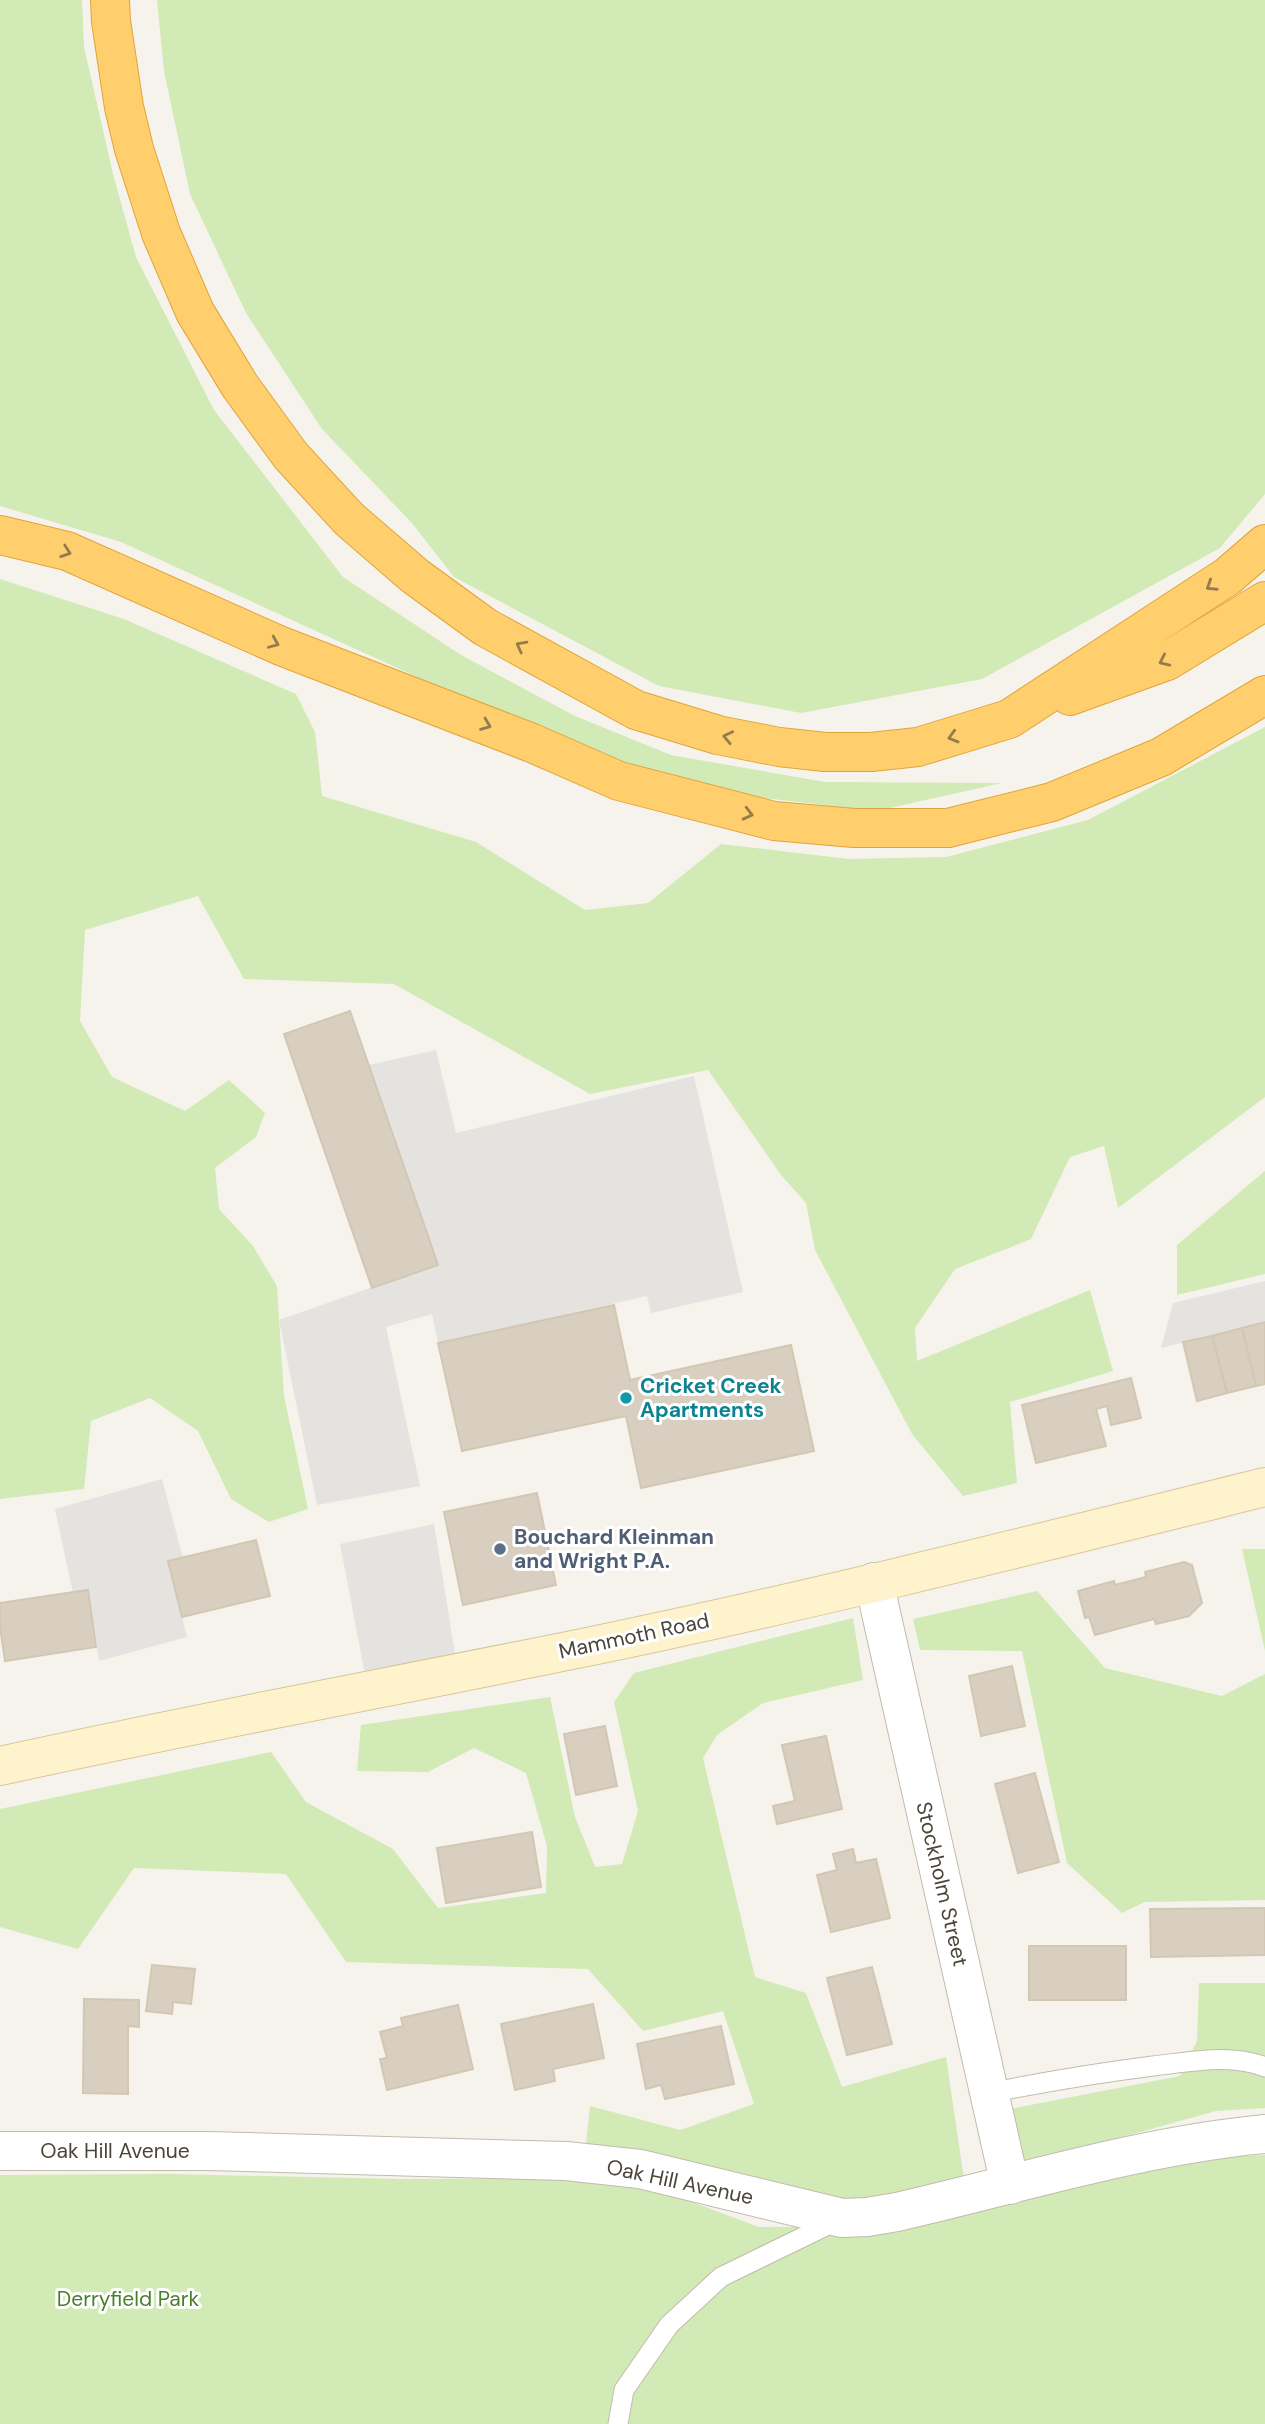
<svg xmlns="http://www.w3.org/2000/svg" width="1265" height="2424" font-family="'DM Sans',sans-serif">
<rect width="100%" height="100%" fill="#f6f3ec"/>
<g fill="#d2eab5">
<path d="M0,0H82L84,47L113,174L136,257L214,410L343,577L461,655L575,716L671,755L825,782L1002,783L876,811L713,792L595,755L461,697L121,542L0,506Z"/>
<path d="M157,0H1265V494L1220,548L982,679L801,713L659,686L454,577L411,522L322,429L246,313L190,194L164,71Z"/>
<path d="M0,579L124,619L296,694L315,732L322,796L476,842L585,910L648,903L721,844L849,859L946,857L1088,820L1265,727V1097L1118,1208L1104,1146L1070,1157L1031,1239L955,1269L915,1328L917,1361L1090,1290L1113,1371L1010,1402L1017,1483L963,1496L912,1434L815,1250L806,1203L781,1175L708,1070L590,1094L394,984L244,979L198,896L85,930L80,1021L112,1077L185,1111L229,1080L265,1113L256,1137L215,1168L219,1209L253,1246L277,1286L284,1396L308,1509L269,1522L231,1499L198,1431L150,1398L91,1421L84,1489L0,1499Z"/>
<path d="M1265,1171V1274L1177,1295V1245Z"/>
<path d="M1242,1549H1265V1651Z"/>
<path d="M1037,1591L1105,1668L1222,1696L1265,1674V1900L1145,1902L1122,1913L1067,1863L1022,1651L920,1650L913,1619Z"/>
<path d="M853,1618L863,1680L763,1703L717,1735L703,1758L755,1977L806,1993L842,2087L946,2057L964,2179L848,2208L585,2154L590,2106L680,2130L754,2104L723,2011L643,2031L588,1969L346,1962L286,1874L134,1868L78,1949L0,1927V1809L271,1752L306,1802L393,1849L438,1908L546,1893L547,1846L526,1773L474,1748L428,1772L357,1771L361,1725L550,1697L575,1817L595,1867L622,1864L638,1811L614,1702L634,1673Z"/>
<path d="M1199,1983H1265V2108L1216,2111L1021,2165L1010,2109L1180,2076L1197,2041Z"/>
<path d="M1265,2155V2424H0V2175L168,2174L401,2179L580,2178L627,2183L673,2195L759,2227L894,2226L1127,2176L1201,2158Z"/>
</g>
<g fill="#e5e3e0">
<path d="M436,1050L456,1133L694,1076L743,1292L651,1313L647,1296L438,1343L432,1314L386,1327L420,1486L317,1505L279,1320L438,1264L369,1065Z"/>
<path d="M1265,1281V1322L1161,1348L1173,1303Z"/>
<path d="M162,1479L183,1558L182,1617L187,1637L99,1661L88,1591L73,1593L55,1509Z"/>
<path d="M434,1524L458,1672L368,1690L340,1544Z"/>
</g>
<g fill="#d8cfc1" stroke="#d3c7b4" stroke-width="2">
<path d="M350,1011L438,1265L372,1288L284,1034Z"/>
<path d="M614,1305L630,1380L791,1345L814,1451L641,1488L626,1416L462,1451L438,1343Z"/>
<path d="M1265,1322V1384L1256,1386L1242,1328Z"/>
<path d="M1242,1328L1256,1386L1227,1393L1212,1336Z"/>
<path d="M1212,1336L1227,1393L1197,1401L1183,1342Z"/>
<path d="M1131,1378L1141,1418L1111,1425L1107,1406L1096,1409L1106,1446L1036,1463L1022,1405Z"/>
<path d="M537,1493L556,1585L463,1605L444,1512Z"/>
<path d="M256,1540L270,1596L182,1617L168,1561Z"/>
<path d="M1184,1562L1192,1565L1202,1603L1189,1616L1156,1624L1154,1619L1095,1635L1089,1617L1085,1618L1078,1591L1114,1581L1115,1585L1146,1577L1145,1572Z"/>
<path d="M88,1590L96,1647L5,1661L0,1627V1603Z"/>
<path d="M1012,1666L1025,1726L981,1736L969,1676Z"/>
<path d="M605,1726L617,1786L576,1795L564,1734Z"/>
<path d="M826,1736L842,1809L777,1824L773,1806L795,1801L782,1745Z"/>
<path d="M1035,1773L1059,1862L1018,1873L995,1784Z"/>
<path d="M532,1832L541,1887L446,1903L437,1848Z"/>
<path d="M853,1849L856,1863L876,1859L890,1918L831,1932L817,1875L837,1870L833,1854Z"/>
<path d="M1265,1908V1955L1151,1957L1150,1909Z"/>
<rect x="1029" y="1946" width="97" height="54"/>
<path d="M152,1965L195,1969L191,2004L173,2002L172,2014L146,2011Z"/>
<path d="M872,1967L892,2044L847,2055L827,1978Z"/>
<path d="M84,1999L139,2000V2027L128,2026V2094L83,2093Z"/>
<path d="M593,2004L604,2058L553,2069L555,2081L515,2090L501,2024Z"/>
<path d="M458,2005L473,2069L387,2090L380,2059L387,2058L380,2032L403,2026L401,2018Z"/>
<path d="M721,2026L734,2084L665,2099L661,2085L646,2089L637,2044Z"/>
</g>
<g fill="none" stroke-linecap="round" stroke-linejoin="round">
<defs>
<g id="service">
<path d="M989,2093C1044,2082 1098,2073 1153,2066C1189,2062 1231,2053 1265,2067"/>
<path d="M618,2424L624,2390L669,2325L721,2277L838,2220"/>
</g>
<g id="minor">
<path d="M874,1582L1010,2185"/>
<path d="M0,2151H207L566,2161L640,2169L842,2218L867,2217L897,2212C1018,2184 1140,2146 1265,2134"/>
</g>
<path id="secondary" d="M0,1766C195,1723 391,1687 587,1647C814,1600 1040,1543 1265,1487"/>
<g id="motorway">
<path d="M110,0L111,21L124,107L134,149L161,233L195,312L240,386L291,456L349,519L415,576L485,627L636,710L718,735L779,747L825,752H871L918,747L1009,719L1228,576L1265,544"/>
<path d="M0,535L67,551L281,646L532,743L619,781L774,821L854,828H948L1052,802L1161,757L1265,695"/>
<path d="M1070,696L1167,661L1265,601"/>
</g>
</defs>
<use href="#service" stroke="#c2bbae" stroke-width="21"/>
<use href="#minor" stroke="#c2bbae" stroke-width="40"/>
<use href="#secondary" stroke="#d6c79b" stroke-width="40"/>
<use href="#motorway" stroke="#e0a43c" stroke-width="40"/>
<use href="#service" stroke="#fff" stroke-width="19"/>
<use href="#minor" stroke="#fff" stroke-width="38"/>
<use href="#secondary" stroke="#fff3cd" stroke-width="38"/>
<use href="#motorway" stroke="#ffcf6e" stroke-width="38"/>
</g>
<defs><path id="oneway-chevron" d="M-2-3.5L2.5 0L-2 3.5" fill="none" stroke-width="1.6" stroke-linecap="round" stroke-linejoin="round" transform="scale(1.75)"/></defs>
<g stroke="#937c4e">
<use href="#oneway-chevron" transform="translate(66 552) rotate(19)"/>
<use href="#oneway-chevron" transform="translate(1211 586) rotate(147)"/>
<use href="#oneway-chevron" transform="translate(274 643) rotate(23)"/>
<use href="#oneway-chevron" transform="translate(521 646) rotate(-152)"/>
<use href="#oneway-chevron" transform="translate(1164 661) rotate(155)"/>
<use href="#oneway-chevron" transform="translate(486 725) rotate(21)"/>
<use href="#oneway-chevron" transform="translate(728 737) rotate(-168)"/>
<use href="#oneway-chevron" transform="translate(953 737) rotate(164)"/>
<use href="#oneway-chevron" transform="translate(748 814) rotate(14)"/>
</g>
<circle fill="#0f9aa8" stroke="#fff" stroke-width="2.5" cx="626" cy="1398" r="7"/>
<circle fill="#5c6f8a" stroke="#fff" stroke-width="2.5" cx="500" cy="1549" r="7"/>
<g text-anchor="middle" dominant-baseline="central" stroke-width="6" stroke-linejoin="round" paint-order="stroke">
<g font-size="21" font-weight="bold" fill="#0d838f" stroke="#fff" text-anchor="start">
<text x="640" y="1386">Cricket Creek<tspan x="640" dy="24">Apartments</tspan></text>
</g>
<g font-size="21" font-weight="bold" fill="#4e5e75" stroke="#fff" text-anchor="start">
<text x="514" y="1537">Bouchard Kleinman<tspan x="514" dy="24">and Wright P.A.</tspan></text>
</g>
<g font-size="21" fill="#4b4439" stroke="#fff">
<text transform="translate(634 1636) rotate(-12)">Mammoth Road</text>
<text transform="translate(942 1884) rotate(77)">Stockholm Street</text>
<text x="115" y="2151">Oak Hill Avenue</text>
<text transform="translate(680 2182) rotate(12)">Oak Hill Avenue</text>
</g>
<g font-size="21" fill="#4a7f2a" stroke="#fff">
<text x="128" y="2299">Derryfield Park</text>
</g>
</g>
</svg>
